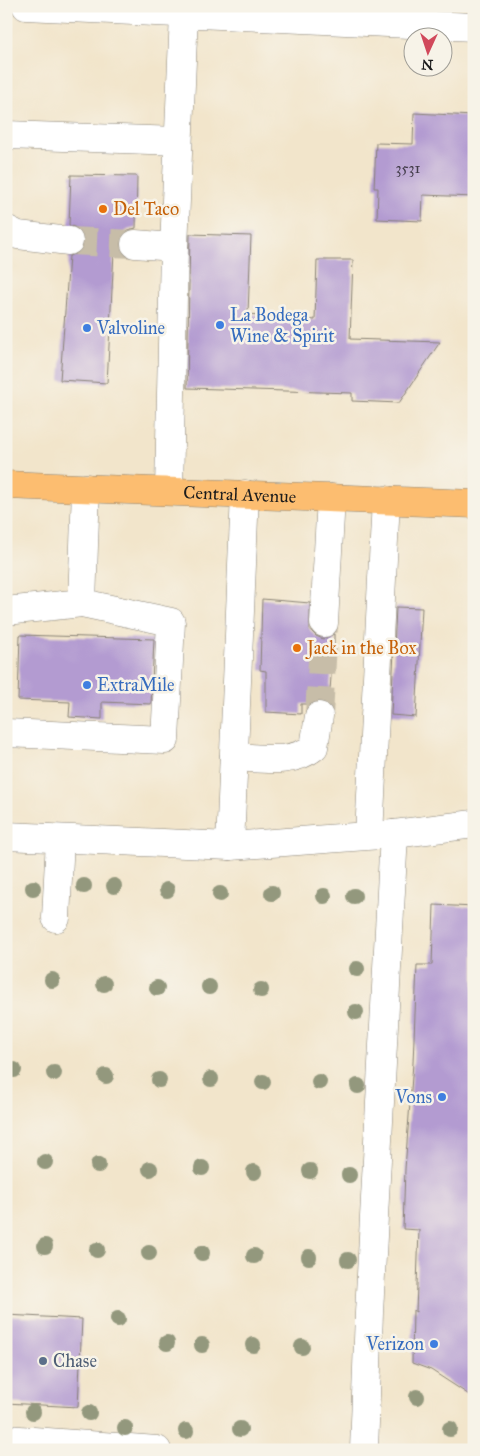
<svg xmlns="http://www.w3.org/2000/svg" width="480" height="1456" font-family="'IM FELL Great Primer',serif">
<rect width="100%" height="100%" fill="#f7f3e8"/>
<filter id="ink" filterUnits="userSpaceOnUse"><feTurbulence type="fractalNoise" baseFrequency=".02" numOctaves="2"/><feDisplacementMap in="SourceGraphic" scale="10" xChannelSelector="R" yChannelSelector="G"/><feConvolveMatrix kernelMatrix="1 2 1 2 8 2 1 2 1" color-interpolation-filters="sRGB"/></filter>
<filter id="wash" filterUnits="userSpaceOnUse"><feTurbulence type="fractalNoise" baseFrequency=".0096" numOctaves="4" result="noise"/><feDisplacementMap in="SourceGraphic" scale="20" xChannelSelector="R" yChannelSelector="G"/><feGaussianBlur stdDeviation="1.12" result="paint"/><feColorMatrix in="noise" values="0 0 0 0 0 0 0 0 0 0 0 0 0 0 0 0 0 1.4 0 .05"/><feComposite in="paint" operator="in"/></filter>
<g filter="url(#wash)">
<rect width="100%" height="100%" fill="#f2e5cb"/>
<g id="blocks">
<g fill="#b39bd1">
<path d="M414,113L474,116V197L423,195L422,221L377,219L378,188H374L376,143L413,144Z"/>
<path d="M71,175L137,176L136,228L128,230L122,236L119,243L122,252H114L107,383L60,380L69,256L81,251L85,242L83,235L79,229L69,225Z"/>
<path d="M190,234L251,236L248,314L315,320L317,260H353L350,339L440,342L399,403L352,401V393L187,388Z"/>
<path d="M262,599L310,603V630L316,636L323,639L334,634V663H332L329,704L321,701L309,704H301V714L266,712V671L260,670Z"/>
<path d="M396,607L422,608L416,717L391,715Z"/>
<path d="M20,635L154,639L151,704L102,702V719L69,717L70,702L18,700Z"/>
<path d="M434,905L474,907V1398L431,1370L412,1363L413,1310L416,1312L419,1230L403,1229L405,1169L413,1063L417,965H432Z"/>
<path d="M6,1315L82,1319L78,1407L6,1403Z"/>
</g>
</g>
</g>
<g filter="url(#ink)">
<use href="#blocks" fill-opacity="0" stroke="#878074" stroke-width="1"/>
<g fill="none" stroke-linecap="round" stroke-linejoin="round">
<g stroke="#c7bda8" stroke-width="28" stroke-dasharray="28 14" stroke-linecap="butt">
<path d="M69,241L135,244"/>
<path d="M319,716L324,623"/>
</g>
<defs>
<g id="minor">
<path d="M26,6L474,27"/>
<path d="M6,135L178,141"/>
<path d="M6,229L18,235L69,241"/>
<path d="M135,244L174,247"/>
<path d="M169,491L174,247L184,14"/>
<path d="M82,603L86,488"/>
<path d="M6,611L82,603L171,622L165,740L6,733"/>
<path d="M324,623L331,498"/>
<path d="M234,757C262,758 292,765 314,747L319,716"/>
<path d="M394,834L474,824"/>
<path d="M369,835L386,500"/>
<path d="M6,836L230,846L394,834L369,1313L364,1450"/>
<path d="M230,846L245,494"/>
<path d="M56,918L60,839"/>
<path d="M6,1439L157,1450"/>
</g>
<g id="major">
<path id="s1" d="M6,485L474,504"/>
</g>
</defs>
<use href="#minor" stroke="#878074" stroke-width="29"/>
<use href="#major" stroke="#878074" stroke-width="29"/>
<use href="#minor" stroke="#fff" stroke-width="28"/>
<use href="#major" stroke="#fcbd6f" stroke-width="28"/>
</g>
<g fill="#93987d">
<circle cx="84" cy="886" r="8"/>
<circle cx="114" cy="886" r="8"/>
<circle cx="33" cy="888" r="8"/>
<circle cx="167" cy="890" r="8"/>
<circle cx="272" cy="893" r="8"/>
<circle cx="220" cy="894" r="8"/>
<circle cx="324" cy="896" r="8"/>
<circle cx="354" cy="896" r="8"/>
<circle cx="357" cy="969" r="8"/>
<circle cx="52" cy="980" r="8"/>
<circle cx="104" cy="984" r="8"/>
<circle cx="209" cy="987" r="8"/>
<circle cx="157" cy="988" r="8"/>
<circle cx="261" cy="990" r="8"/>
<circle cx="356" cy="1012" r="8"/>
<circle cx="14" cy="1070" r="8"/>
<circle cx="54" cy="1073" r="8"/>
<circle cx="106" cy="1076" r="8"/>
<circle cx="211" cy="1079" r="8"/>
<circle cx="159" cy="1080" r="8"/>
<circle cx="263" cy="1082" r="8"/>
<circle cx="319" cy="1082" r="8"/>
<circle cx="358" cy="1086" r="8"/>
<circle cx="45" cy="1162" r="8"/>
<circle cx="98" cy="1165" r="8"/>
<circle cx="202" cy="1168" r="8"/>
<circle cx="150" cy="1169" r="8"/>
<circle cx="310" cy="1171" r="8"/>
<circle cx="254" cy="1172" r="8"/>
<circle cx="349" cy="1175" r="8"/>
<circle cx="45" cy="1246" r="8"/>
<circle cx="97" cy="1250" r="8"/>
<circle cx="149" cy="1253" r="8"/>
<circle cx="202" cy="1253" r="8"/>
<circle cx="254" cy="1256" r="8"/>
<circle cx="309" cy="1257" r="8"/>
<circle cx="348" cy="1260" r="8"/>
<circle cx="118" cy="1319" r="8"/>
<circle cx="167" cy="1343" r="8"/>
<circle cx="202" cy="1345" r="8"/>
<circle cx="253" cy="1345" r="8"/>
<circle cx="302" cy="1347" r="8"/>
<circle cx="417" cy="1397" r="8"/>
<circle cx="33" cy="1412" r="8"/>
<circle cx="89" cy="1413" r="8"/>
<circle cx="125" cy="1428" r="8"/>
<circle cx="240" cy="1429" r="8"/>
<circle cx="450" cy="1429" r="8"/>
<circle cx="186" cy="1431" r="8"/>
</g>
</g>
<g fill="#e8710a" stroke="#f7f3e8" stroke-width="2">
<circle cx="103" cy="209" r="5"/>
<circle cx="297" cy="648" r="5"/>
</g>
<g fill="#3f7fe0" stroke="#f7f3e8" stroke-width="2">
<circle cx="220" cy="325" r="5"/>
<circle cx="87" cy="328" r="5"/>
<circle cx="87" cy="685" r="5"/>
<circle cx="442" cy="1097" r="5"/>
<circle cx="434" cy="1344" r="5"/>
</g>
<circle fill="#5c6f8a" stroke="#f7f3e8" stroke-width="2" cx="43" cy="1361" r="5"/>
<g text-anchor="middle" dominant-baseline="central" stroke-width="5" stroke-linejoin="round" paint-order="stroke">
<g font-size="15" fill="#423c49">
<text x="408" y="168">3531</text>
</g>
<g font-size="18" fill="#c56008" stroke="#f7f3e8" text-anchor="start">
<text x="113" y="209">Del Taco</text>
<text x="307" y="648">Jack in the Box</text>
</g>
<g font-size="18" fill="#366cbe" stroke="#f7f3e8" text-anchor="start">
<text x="230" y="315">La Bodega<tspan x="230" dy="21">Wine &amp; Spirit</tspan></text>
<text x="97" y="328">Valvoline</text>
<text x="97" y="685">ExtraMile</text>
<text x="432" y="1097" text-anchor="end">Vons</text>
<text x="424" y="1344" text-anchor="end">Verizon</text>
</g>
<g font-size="18" fill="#1c1c1c" stroke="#f7f3e8">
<text stroke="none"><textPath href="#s1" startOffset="234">Central Avenue</textPath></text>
</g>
<g font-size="18" fill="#4e5e75" stroke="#f7f3e8" text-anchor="start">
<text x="53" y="1361">Chase</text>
</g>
</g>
<rect width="480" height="1456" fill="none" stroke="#f7f3e8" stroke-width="25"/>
<g transform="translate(428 52) rotate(183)"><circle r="24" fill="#f7f3e8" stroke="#9f9d96"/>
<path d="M0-4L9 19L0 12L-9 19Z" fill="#d1495b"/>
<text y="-8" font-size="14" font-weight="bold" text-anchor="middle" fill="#1c1c1c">N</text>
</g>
</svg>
